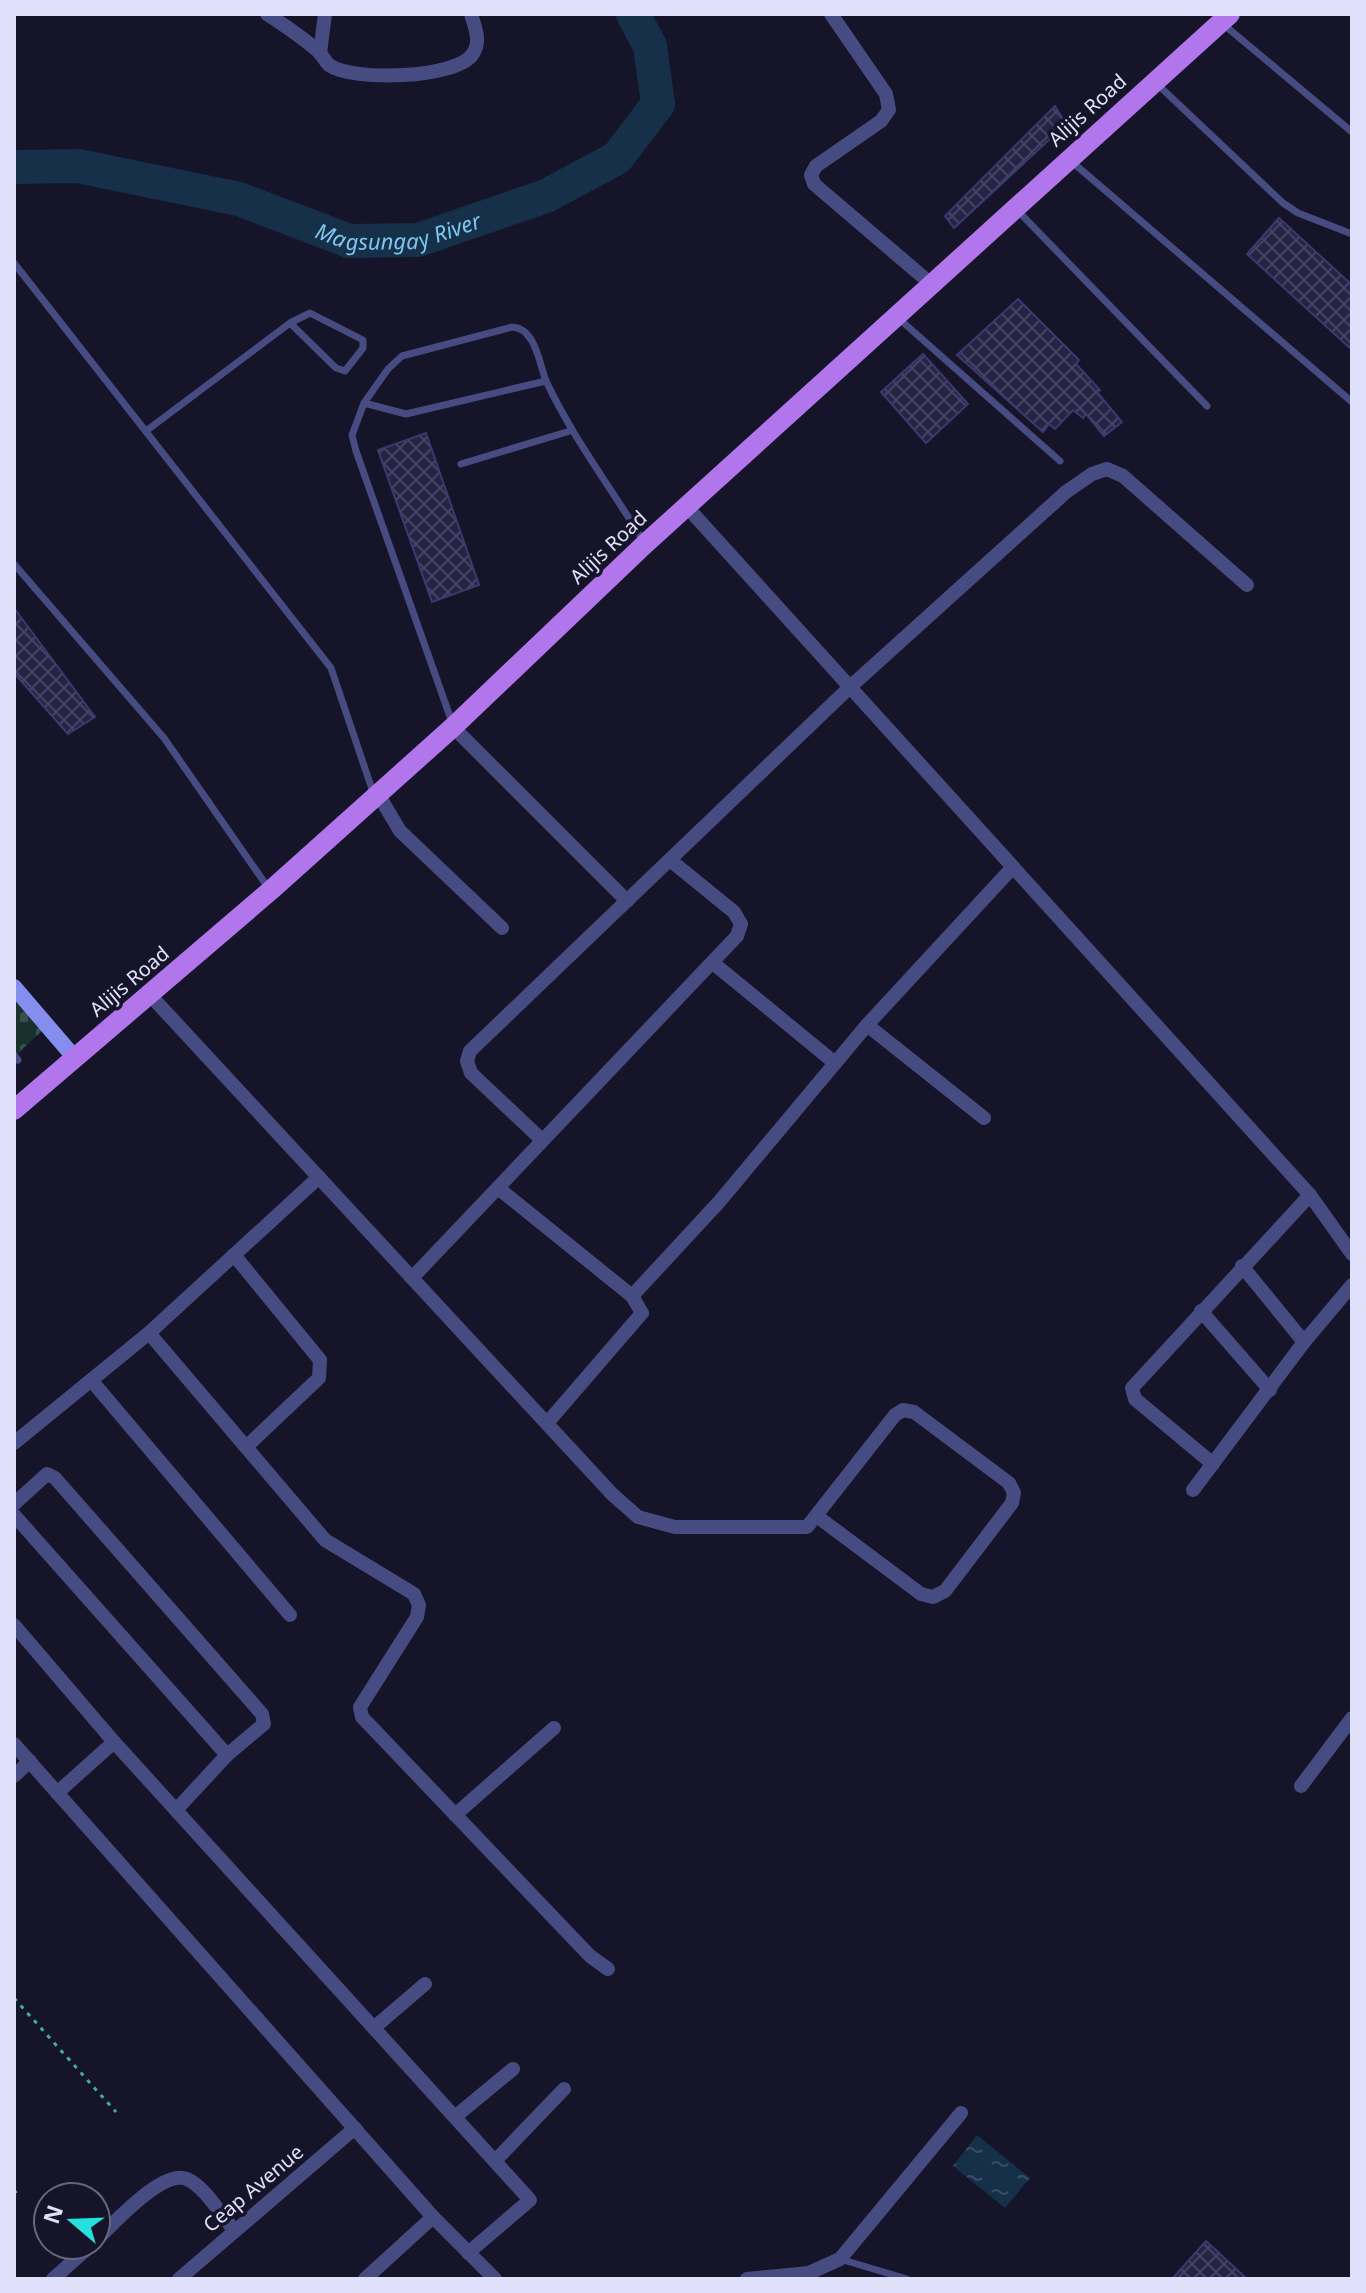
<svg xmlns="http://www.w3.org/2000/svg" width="1366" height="2293" font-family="'Noto Sans',sans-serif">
<defs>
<pattern id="cemetery-stones" width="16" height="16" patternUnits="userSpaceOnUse" patternTransform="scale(2)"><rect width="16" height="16" fill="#18312d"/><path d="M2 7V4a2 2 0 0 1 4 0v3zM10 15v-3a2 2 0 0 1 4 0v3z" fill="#394f4c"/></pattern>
<pattern id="water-ripples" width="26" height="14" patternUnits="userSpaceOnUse" patternTransform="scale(2)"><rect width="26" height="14" fill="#17304a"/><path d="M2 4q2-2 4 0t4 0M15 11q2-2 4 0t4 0" fill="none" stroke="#384e65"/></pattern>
<pattern id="building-cross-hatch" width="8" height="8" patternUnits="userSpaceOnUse" patternTransform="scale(2)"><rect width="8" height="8" fill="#262347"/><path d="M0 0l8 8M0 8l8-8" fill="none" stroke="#454362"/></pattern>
</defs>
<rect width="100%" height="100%" fill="#151428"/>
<path fill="url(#cemetery-stones)" d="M14,996L43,1030L14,1057Z"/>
<path fill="url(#water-ripples)" d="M977,2135L1030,2178L1005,2208L953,2166Z"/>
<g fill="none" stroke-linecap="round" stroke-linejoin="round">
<path stroke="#17304a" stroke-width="34" id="s1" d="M14,167L78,166L239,199L349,241L418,240L546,196L617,158L658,104L650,46L633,14"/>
</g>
<g fill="url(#building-cross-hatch)" stroke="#3d386f" stroke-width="2">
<path d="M1055,106L1066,124L954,228L945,216Z"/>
<path d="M1279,218L1352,285V350L1247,254Z"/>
<path d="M1018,299L1079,360L1076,364L1100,390L1097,392L1122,422L1104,436L1086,414L1083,418L1073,410L1055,429L1049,424L1043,432L957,355Z"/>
<path d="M923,354L968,404L926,443L881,392Z"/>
<path d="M426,433L479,585L432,602L378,450Z"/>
<path d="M14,608L95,717L68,734L14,673Z"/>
<path d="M1206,2241L1247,2279H1172Z"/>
</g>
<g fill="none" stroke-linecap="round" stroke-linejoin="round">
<g stroke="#42ad99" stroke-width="3" stroke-dasharray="4 6" stroke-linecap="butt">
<path d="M14,1998L116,2112"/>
<path d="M14,2190L18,2195"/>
</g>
<g stroke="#464b81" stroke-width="7">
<path d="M1223,24L1352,132"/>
<path d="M1156,83L1283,203L1298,213L1352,234"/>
<path d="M1071,161L1352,402"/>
<path d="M1016,209L1207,406"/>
<path d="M14,263L331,668L374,795"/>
<path d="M897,317L1060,461"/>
<path d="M546,381C573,438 611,488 644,542"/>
<path d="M364,403L388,369L402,356L512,327C535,328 539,362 546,381L406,414L364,403L352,435L356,451L453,725"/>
<path d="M146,431L290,323L310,313L363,340V348L345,371L336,368L290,323"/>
<path d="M461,464L570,431"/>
<path d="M14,564L164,738L269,889"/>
<path d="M14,1055L18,1060"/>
<path d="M840,2259L907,2279"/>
</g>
<g stroke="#464b81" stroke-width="14">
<path d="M267,14C284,25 302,37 318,51C322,55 325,61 329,65C353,82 455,78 472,55C482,42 475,28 471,14"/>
<path d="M831,14L886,94L889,110L881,121L816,166L811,175L814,184L930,283"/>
<path d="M320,53L325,14"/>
<path d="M687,507L1310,1195L1352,1254"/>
<path d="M453,727L627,901"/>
<path d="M378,794L400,831L502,928"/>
<path d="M713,963L835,1063"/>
<path d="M150,995L612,1494L638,1517L675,1527H807L895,1415L903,1410L914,1412L1009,1483L1014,1493L1012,1503L945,1591L933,1597L921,1594L818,1517"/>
<path d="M867,1025L984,1118"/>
<path d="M542,1140L471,1073L467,1061L470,1051L850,687L1066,492L1092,474L1107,469L1123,476L1247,585"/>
<path d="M498,1188L632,1296L642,1313L548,1422"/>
<path d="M234,1255L320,1360L319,1378L246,1447"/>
<path d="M1242,1266L1304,1342"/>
<path d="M412,1278L737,936L741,924L734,912L670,860"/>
<path d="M632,1296L719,1202L867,1025L1013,867"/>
<path d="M1201,1311L1270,1390"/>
<path d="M149,1333L325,1540L414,1594L419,1605L417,1617L360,1707L362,1717L590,1956L608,1969"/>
<path d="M91,1380L290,1615"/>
<path d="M14,1443L149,1333L319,1177"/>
<path d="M1213,1464L1135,1399L1132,1388L1310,1195"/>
<path d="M1193,1490L1304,1342L1352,1285"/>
<path d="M14,1504L47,1474L55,1478L262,1714L264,1724L227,1755L176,1810"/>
<path d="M14,1515L227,1755"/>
<path d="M14,1625L114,1742L530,2200L468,2253"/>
<path d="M14,1744L433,2217L495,2279"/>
<path d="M14,1776L30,1761"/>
<path d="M1301,1786L1352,1718"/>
<path d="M57,1793L114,1742"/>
<path d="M455,1815L554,1728"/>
<path d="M376,2026L425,1984"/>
<path d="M456,2116L513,2069"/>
<path d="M495,2161L564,2089"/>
<path d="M96,2240C114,2224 162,2169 187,2179C205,2187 221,2215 234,2230"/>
<path d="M53,2279L91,2245"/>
<path d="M179,2279L355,2128"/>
<path d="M365,2279L433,2217"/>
<path d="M747,2279L809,2273L840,2259L961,2113"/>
</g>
<path stroke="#848eee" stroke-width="16" d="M14,987L74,1057"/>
<path stroke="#b176ec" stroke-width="20" d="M14,1110L270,891L453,727L645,544L1230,14"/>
</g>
<g text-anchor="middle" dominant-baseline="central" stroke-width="7" stroke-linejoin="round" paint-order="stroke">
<g font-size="20" fill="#e0e0fb" stroke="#151428">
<text transform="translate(1087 110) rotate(-42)">Alijis Road</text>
<text transform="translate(608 547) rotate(-43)">Alijis Road</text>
<text transform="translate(129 981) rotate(-40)">Alijis Road</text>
<text transform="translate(253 2188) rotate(-40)">Ceap Avenue</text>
</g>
<g font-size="22" font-style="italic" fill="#7cc6ec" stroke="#151428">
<text stroke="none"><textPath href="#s1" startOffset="396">Magsungay River</textPath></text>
</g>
</g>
<rect width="1366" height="2293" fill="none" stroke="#e0e0fb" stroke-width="32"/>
<g transform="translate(72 2221) rotate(289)"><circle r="38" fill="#151428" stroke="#66667c" stroke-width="2"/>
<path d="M0-6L14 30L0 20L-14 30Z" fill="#26e0dd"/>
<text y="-12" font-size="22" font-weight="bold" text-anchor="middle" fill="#e0e0fb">N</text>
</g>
</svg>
